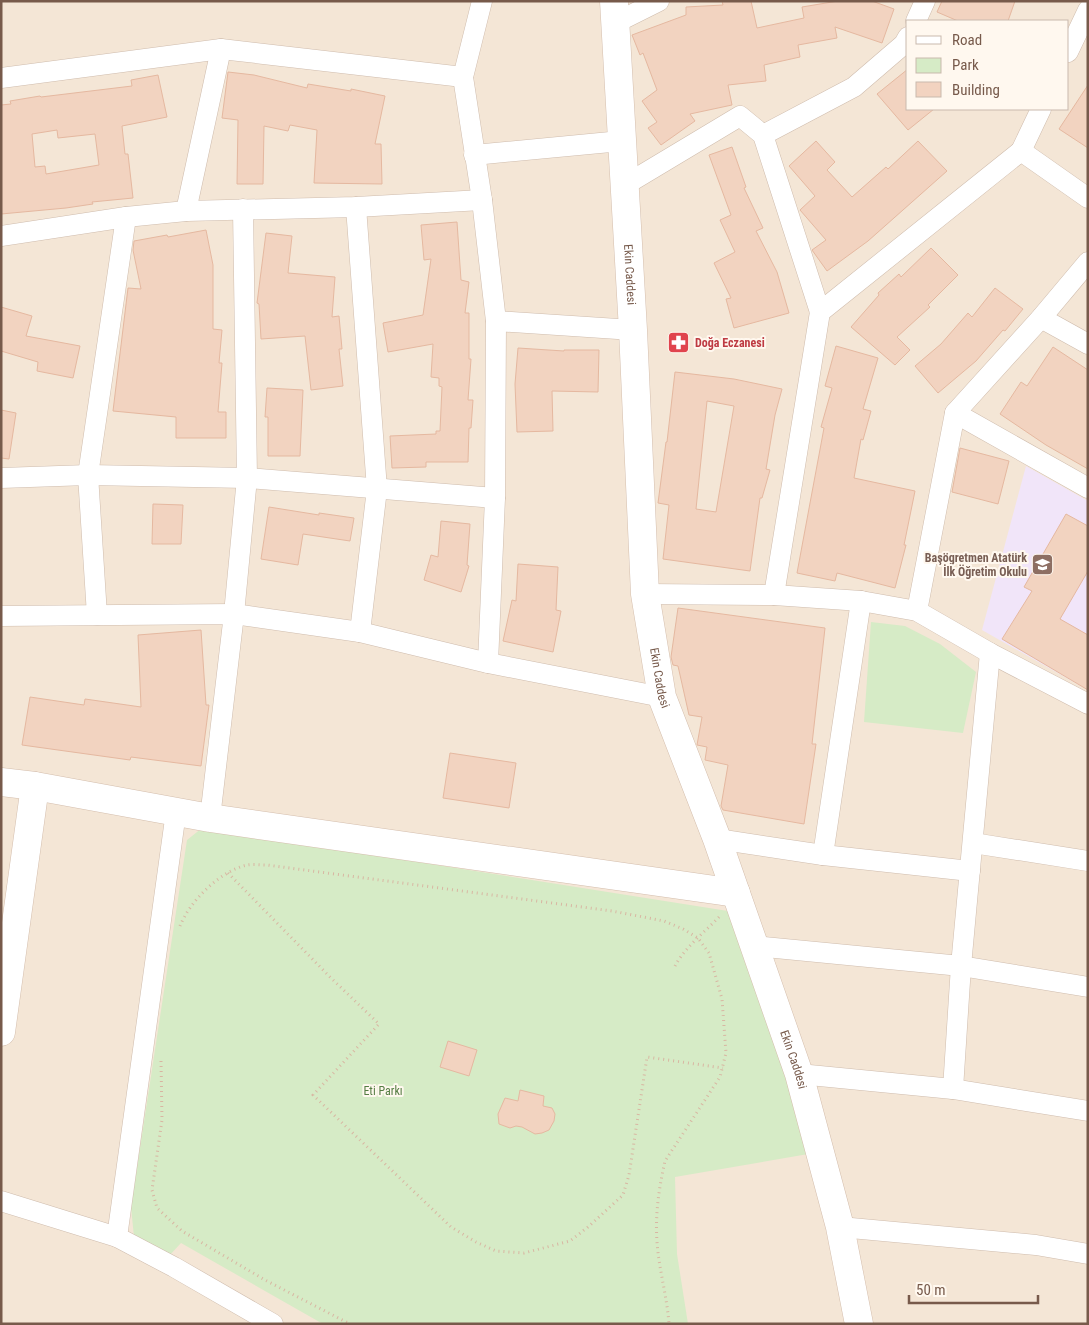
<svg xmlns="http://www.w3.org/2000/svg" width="1089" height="1325" font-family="'Roboto Condensed',sans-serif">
<rect width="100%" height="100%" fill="#fdf4e8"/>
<path fill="#f4e6d6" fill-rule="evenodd" d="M1,1H1088V1324H1ZM908,21H1068V109H908Z"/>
<path fill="#f1e5f9" d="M1026,466L1088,501V690L982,630Z"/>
<g fill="#d6ebc6">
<path d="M871,622L905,626L940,644L976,672L963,733L864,722Z"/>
<path d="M202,828L728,911L814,1153L675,1177L677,1254L688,1324H323L181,1243L169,1256L134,1237L131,1207L187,840Z"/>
</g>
<g fill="#f2d3c0" stroke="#e5b8a0" fill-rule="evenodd">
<path d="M722,1H751L757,28L804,18L802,7L838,1H872L894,9L882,43L835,27L837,38L798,45L800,57L764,65L766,81L728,85L732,105L690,114L695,121L661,145L648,128L657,122L642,101L657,90L643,53L640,55L632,35L686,15V7L723,5Z"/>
<path d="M942,1H1015L1008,21H958L937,12Z"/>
<path d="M908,69V109H934L908,130L877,94Z"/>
<path d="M228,72L254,75L307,88L308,84L351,91V89L385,96L375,144H381L382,184L314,183L317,130L290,125L288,131L264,126L263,184H237L238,120L222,118Z"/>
<path d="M158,75L167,117L122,126L125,154H128L133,198L92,202L93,204L66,208L1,214V105L11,104L10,101L40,96L41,97L132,86L131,80ZM57,130L58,138L95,134L99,165L46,174L45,166L35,167L32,134Z"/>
<path d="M1088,85V148L1059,129Z"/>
<path d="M816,141L835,162L827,170L852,197L886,167L888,169L918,141L947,171L868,241L827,271L812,250L826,240L800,210L815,196L789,166Z"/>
<path d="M732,147L746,187L744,188L763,228L756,231L777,272L789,313L734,328L726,299L731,298L714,263L735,252L720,220L731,215L709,155Z"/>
<path d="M457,222L461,280L469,282L465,313H469V359H471L468,400H473L471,428H469L468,462H426V467L392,468L390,436L436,434V431H440L442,387L439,386V378L431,377L433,344L388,352L383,323L423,315L431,259L424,260L421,225Z"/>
<path d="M206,230L213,265V329L222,330L219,363H222L218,412H226V438H176V417L113,411L128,288L141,289L133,250L134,241L167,235L168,237Z"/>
<path d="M266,233L292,236L288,273L335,277L332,317L339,316L342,349H339L343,386L311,390L305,336L261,339L259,304L257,303Z"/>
<path d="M931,248L958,275L928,305L930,307L897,337L910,350L895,365L851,327L879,295L878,293L899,274L901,277Z"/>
<path d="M995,288L1023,309L1005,331L1003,330L976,361L938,393L915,366L941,344L968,313L972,317Z"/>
<path d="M1,307L32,316L26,336L80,346L73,378L37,371L38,362L1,351Z"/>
<path d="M836,346L878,358L863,409L871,411L863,440L861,439L854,478L915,491L904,545H906L895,588L837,573L835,581L797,573L824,428L821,427L832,388L825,386Z"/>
<path d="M1053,347L1088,370V469L1046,445L1000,414L1021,382L1027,386Z"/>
<path d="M518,348L564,351V350H599L598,392L552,391L553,431L517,432L515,384Z"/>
<path d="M675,372L734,379L782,389L775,415L766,469L770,470L762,498H760L750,571L663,559L669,505L658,503L666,442H667ZM707,401L734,406L716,512L696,509Z"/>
<path d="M267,388L303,390L300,456H268V417H265Z"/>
<path d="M1,410L16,413L9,459L1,458Z"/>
<path d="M960,448L1009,461L998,504L952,492Z"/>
<path d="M153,504L183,505L181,544H152Z"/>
<path d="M269,507L319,515V513L354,518L350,541L303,534L298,565L261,559Z"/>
<path d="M1066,514L1088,526V571L1060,619L1088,635V690L1002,639L1032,591L1024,587Z"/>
<path d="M441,521L470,524L467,565L469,566L461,592L424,580L431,555L438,557Z"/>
<path d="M518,564L558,567L556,610L561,611L553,652L503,641L512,600L516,601Z"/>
<path d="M678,608L825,628L812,744H816L804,824L723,810L721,806L728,765L705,760L707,747L697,745L702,717L689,715L678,666L673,665L671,657Z"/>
<path d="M201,630L206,705H209L201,766L131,757L130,760L22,745L30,697L84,705L85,699L141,707L138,635Z"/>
<path d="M450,753L516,763L509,808L443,798Z"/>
<path d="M448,1041L477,1050L469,1076L440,1067Z"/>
<path d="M520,1090L544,1096L543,1106L552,1108L555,1114L554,1121L549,1130L542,1133L535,1134L522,1127L516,1126L510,1128L499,1124L498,1114L505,1098L518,1101Z"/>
</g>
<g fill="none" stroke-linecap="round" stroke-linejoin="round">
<defs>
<g id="street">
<path d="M482,1L463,77L482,200L496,321L495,498L488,663"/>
<path d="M916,21L925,1"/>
<path d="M615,23L659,1"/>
<path d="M1068,52L1088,10"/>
<path d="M1,78L221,49L463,77"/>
<path d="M763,135L854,87L904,44L908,37"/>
<path d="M1021,151L1041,109"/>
<path d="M474,155L621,141"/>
<path d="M625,185L740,116L763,135L820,312"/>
<path d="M356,207L377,489L360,632"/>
<path d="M186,211L221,49"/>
<path d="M1,236L126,217L186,211L356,207L482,200"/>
<path d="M1041,318L1088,344"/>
<path d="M496,321L633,330"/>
<path d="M955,413L1088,488"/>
<path d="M1,478L88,475L247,478L495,498"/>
<path d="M645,594L774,595L861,601L917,611L990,653L1088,704"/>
<path d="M774,595L820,312L1021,151L1088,198"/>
<path d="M917,611L955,413L1041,318L1088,262"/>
<path d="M97,615L88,475L126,217"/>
<path d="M1,616L234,614L360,632L488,663L662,697"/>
<path d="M210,818L234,614L247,478L243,209"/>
<path d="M717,839L823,855L970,871"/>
<path d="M973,843L1088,861"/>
<path d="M823,855L861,601"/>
<path d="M755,946L961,966L1088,987"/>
<path d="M799,1074L953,1089L1088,1111"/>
<path d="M953,1089L961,966L990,653"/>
<path d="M1,1201L117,1237L174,1267L273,1324"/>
<path d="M840,1227L1036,1245L1088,1254"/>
<path d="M117,1237L176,812"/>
</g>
<g id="secondary">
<path id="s1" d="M614,1L633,330L645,594L662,697L717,839L799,1074L840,1227L859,1324"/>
<path d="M1,782L35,786L210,818L736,893"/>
<path d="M1,1032L35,786"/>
</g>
</defs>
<use href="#street" stroke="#cfbcad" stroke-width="21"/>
<use href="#secondary" stroke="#d4bead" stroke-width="29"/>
<g stroke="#d8b6a2" stroke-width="3" stroke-dasharray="1 4" stroke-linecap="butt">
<path d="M228,873L330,977L379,1024L313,1095L451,1227L476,1242L496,1251L524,1253L570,1241L588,1227L623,1195L629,1175L647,1057L723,1068"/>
<path d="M180,926C190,901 220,871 247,865C253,864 260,865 267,865L612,911L664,921L683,929L698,938L709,953L722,999L726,1053L720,1077L665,1161C659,1188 655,1214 657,1242C659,1270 667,1296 669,1324"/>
<path d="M675,966C685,947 706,931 721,915"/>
<path d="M161,1061L162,1120L152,1190L157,1208L182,1231L265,1280L350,1324"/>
</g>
<use href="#street" stroke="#fff" stroke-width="20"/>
<use href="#secondary" stroke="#fff" stroke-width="28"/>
</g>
<defs>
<symbol id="pharmacy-square" viewBox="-11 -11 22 22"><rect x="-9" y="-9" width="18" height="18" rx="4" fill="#e0444e" stroke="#fff8ef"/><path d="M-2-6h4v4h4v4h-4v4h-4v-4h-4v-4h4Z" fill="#fff"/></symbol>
<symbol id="school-square" viewBox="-11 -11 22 22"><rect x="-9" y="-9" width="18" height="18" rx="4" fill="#8d6e63" stroke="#fff8ef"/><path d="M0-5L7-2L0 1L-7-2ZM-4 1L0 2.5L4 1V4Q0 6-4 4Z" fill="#fff"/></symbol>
</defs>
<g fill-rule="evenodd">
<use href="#pharmacy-square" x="666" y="330" width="25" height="25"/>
<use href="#school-square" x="1030" y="552" width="25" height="25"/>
</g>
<g text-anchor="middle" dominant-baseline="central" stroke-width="4" stroke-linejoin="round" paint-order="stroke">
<g font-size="12" fill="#775a4b" stroke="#fff8ef">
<text stroke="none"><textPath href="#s1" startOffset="274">Ekin Caddesi</textPath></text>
<text stroke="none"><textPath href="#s1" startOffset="679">Ekin Caddesi</textPath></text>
<text stroke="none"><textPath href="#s1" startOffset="1084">Ekin Caddesi</textPath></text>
</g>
<g font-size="12" font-weight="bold" fill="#be3a42" stroke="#fff8ef" text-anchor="start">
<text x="695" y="343">Doğa Eczanesi</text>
</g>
<g font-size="12" font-weight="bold" fill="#785e54" stroke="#fff8ef" text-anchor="end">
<text x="1027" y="558">Başögretmen Atatürk<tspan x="1027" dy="14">İlk Öğretim Okulu</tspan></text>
</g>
<g font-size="12" fill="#557d43" stroke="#fff8ef">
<text x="383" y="1091">Eti Parkı</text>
</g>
</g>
<rect width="1089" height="1325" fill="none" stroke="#775a4b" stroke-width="5"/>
<rect x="906" y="20" width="162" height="90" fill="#fff8ef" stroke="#c9b9ad"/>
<rect x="916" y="36" width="25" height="8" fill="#ffffff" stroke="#c9b9ad"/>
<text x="952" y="45" font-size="15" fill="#775a4b">Road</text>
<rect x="916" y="58" width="25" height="15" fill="#d6ebc6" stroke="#c9b9ad"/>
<text x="952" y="70" font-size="15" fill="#775a4b">Park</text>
<rect x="916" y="82" width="25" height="15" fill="#f2d3c0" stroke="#c9b9ad"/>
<text x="952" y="95" font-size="15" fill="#775a4b">Building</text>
<path d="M909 1295v8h129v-8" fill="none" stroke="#775a4b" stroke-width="2.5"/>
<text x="916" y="1295" font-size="15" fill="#775a4b" stroke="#fff8ef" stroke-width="4" paint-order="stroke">50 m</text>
</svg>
